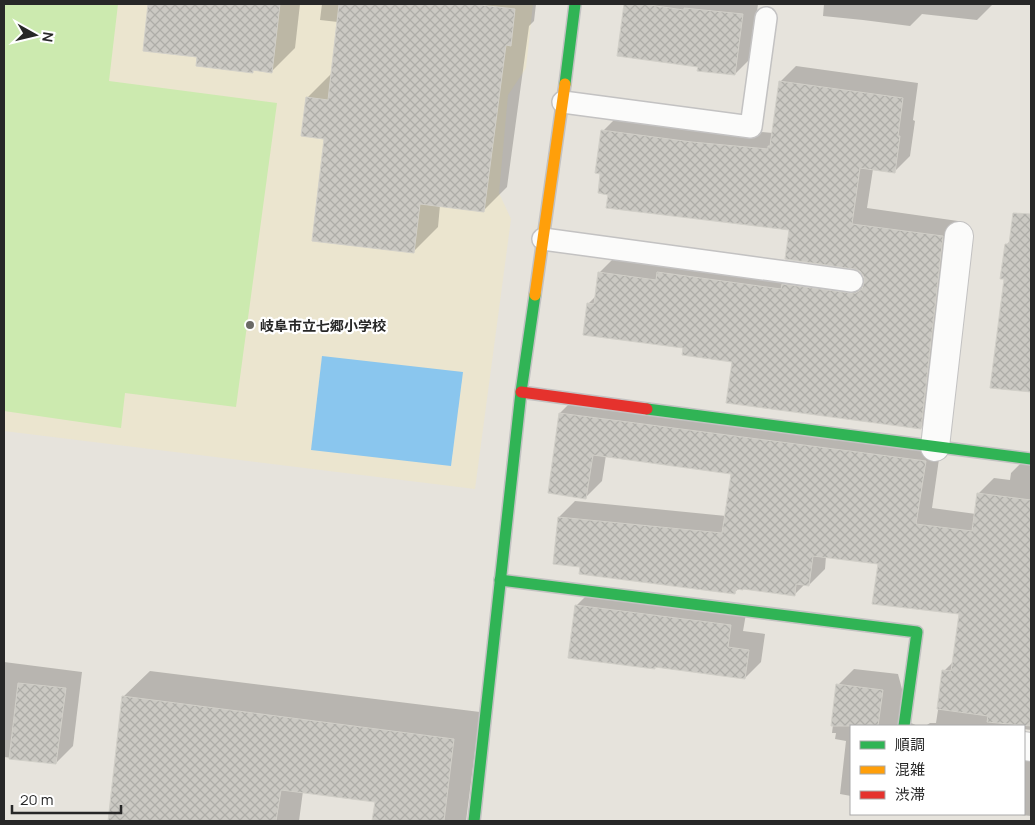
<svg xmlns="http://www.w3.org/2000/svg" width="1035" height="825" font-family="Manrope,'Noto Sans JP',sans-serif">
<defs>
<pattern id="building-cross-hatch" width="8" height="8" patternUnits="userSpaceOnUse" patternTransform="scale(1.25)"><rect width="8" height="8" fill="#cbc9c3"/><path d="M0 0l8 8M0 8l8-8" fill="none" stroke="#aeada8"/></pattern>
</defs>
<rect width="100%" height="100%" fill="#e6e3dc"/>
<path fill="#ebe5cf" d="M4,4H533L526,68L508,95L499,193L511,219L475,489L4,431Z"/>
<path fill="#cceaaf" d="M4,4H118L109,81L277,103L236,407L125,393L121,428L4,411Z"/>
<path fill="#8ac6ee" d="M322,356L463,372L451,466L311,450Z"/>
<g fill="#0003">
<path d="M149,4H300L295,48L271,72L255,69L252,71L199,56L144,50Z"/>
<path d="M322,4H536L534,21L529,26L507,187L483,211L440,205L438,227L414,251L325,138L307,98L331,74H332L338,22L320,20Z"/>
<path d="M625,4H758L751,58L735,74L699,66L618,55Z"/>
<path d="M824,4H993L977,20L922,14L910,26L863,20L823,16Z"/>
<path d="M796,66L918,83L913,120L915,121L910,156L894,172L873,169L867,208L958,221L937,412L921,428L733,361L684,347L588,304L596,296L599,273L615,257L799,269L865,278L861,270L790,229L610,194L603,131L619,115L709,127L773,133L780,82Z"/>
<path d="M1023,228L1031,229V391L992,386L1006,278L1007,244Z"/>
<path d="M576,397L941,445L932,508L976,514L978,494L994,478L1010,480L1011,473L1027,457H1031V730L1024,729L1025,735L1031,743V816L1011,814H1024V726H851V796L840,794L846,741L835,739L836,733H832L838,685L854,669L898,674L911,723L918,726L927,725L930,723H936L944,671L954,661L960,613L879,563L826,556L825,569L809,585L805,584L794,595L739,588L735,592L581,565L559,517L575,501L726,516L732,473L606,455L602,481L586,497L560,413Z"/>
<path d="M593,589L747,608L743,631L765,634L761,662L745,678L576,606Z"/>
<path d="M4,662L82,672L73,746L56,763L4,757Z"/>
<path d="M150,671L480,712L466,821H374L376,801L303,791L299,821H109L123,697Z"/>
</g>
<g fill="url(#building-cross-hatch)" stroke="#d1cfc8">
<path d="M148,4H280L272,73L253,70V73L196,66L197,57L143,51Z"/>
<path d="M339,4H471L515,9L511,46L506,45L484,212L420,204L414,253L312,241L324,139L301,136L306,97L328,100Z"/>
<path d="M624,4H642L684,10V8L743,14L735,75L697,71L698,67L617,56Z"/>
<path d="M779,81L903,98L898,136H900L895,173L860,168L852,224L943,236L921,429L726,403L732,362L682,355L683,348L583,335L587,303L594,304L598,272L656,280L657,272L781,289L782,284L850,293H856L862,289L864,283V277L860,271L854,269L785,259L789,230L606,208L608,195L598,193L600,174L595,173L601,130L692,142L768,149V146H770Z"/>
<path d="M1013,213L1031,214V392L990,388L1004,279H1000L1005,244H1009Z"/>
<path d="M559,413L926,461L916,524L972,531L977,493L1031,500V726L987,722L988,716L937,709L942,670L951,671L959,614L872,604L878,564L813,556L809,586L796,584L795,596L743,589V590L736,589L735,594L579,574L580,567L553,564L558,517L722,533L731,474L593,455L586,499L548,493Z"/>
<path d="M575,605L731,625L728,647L749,650L745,679L655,667V669L568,658Z"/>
<path d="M18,683L66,688L56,764L9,759Z"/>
<path d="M836,684L883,690L878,726H831Z"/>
<path d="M122,696L454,739L444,821H372L375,802L281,790L276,821H108Z"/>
</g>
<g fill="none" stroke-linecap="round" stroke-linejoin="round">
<defs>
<g id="lane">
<path d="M563,102L751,127L766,18"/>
<path d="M543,239L852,281"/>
</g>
<g id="street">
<path d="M935,447L959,236"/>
<path d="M1024,746L1031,747"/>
</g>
<g id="fast">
<path d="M565,84L575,4"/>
<path d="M647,409L1031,459"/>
<path d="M500,580L917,632L904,726"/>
<path d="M474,821L521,392L535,295"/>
</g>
<path id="slow" d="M535,295L565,84"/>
<path id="jam" d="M521,392L647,409"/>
</defs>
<use href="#lane" stroke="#c3c2c2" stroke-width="24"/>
<use href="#street" stroke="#c3c2c2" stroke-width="30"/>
<use href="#fast" stroke="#c3c2c2" stroke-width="14"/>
<use href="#slow" stroke="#c3c2c2" stroke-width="14"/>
<use href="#jam" stroke="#c3c2c2" stroke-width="14"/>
<use href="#lane" stroke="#fbfbfa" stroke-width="21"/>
<use href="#street" stroke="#fbfbfa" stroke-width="28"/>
<use href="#fast" stroke="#30b455" stroke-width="11"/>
<use href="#slow" stroke="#ff9f0a" stroke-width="11"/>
<use href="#jam" stroke="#e5322d" stroke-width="11"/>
</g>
<circle fill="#6a6966" stroke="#fff" stroke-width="2" cx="250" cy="325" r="5"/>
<g text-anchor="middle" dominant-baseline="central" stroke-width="4.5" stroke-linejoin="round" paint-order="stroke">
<g font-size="14" font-weight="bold" fill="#272727" stroke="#fff" text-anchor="start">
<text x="260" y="325">岐阜市立七郷小学校</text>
</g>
</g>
<rect width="1035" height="825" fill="none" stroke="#272727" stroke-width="10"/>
<rect x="850" y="725" width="175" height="90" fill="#ffffff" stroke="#a9a9a9"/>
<rect x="860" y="741" width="25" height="8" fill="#30b455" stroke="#a9a9a9"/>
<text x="895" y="750" font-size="15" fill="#272727">順調</text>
<rect x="860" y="766" width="25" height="8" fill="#ff9f0a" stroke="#a9a9a9"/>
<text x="895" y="775" font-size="15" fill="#272727">混雑</text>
<rect x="860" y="791" width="25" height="8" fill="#e5322d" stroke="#a9a9a9"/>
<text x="895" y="800" font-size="15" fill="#272727">渋滞</text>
<g transform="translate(35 35) rotate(98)" stroke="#ffffff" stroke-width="4" paint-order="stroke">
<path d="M0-4L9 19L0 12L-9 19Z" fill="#272727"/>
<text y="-8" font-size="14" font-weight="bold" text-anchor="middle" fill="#272727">N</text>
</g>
<path d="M12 805v8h109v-8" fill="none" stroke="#272727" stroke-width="2.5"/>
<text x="20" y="805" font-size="15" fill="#272727" stroke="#ffffff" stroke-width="4" paint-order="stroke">20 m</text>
</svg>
